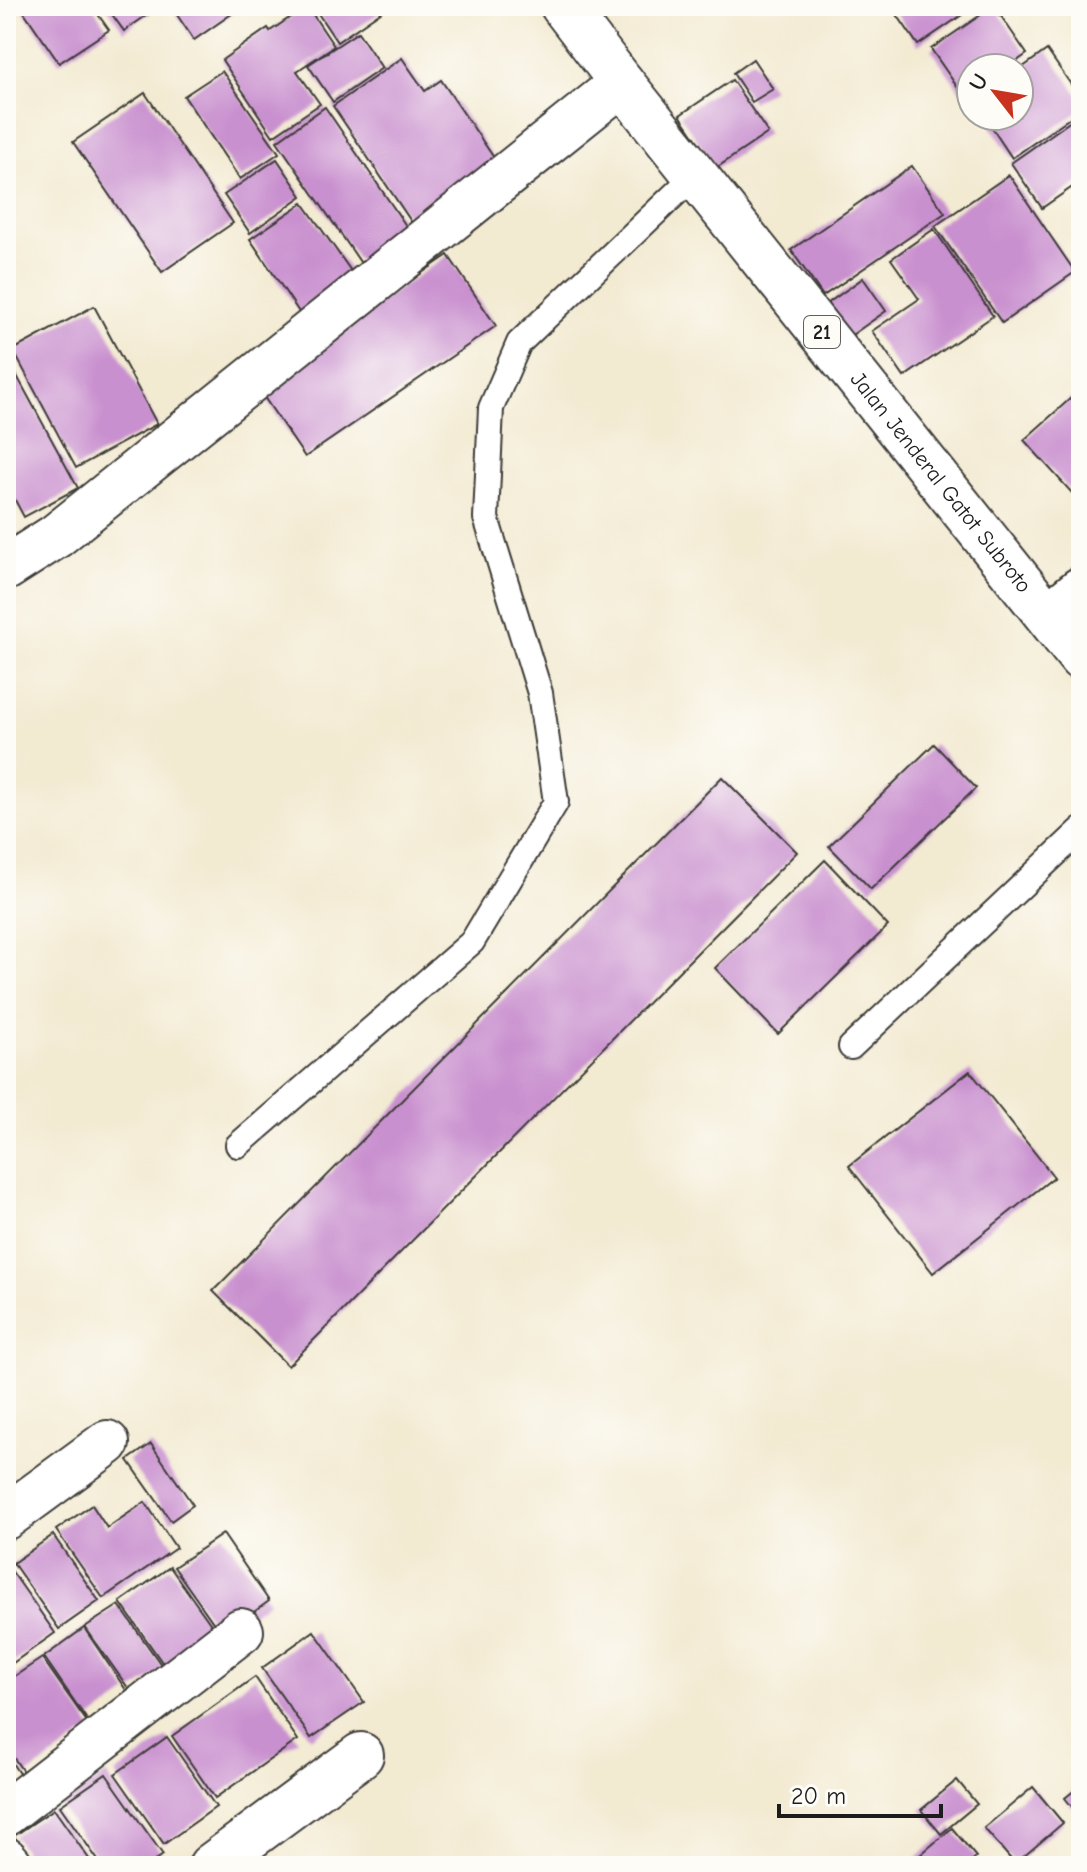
<svg xmlns="http://www.w3.org/2000/svg" width="1087" height="1872" font-family="'Comic Neue',sans-serif">
<rect width="100%" height="100%" fill="#fdfcf7"/>
<filter id="ink" filterUnits="userSpaceOnUse"><feTurbulence type="fractalNoise" baseFrequency=".0125" numOctaves="2"/><feDisplacementMap in="SourceGraphic" scale="16" xChannelSelector="R" yChannelSelector="G"/><feConvolveMatrix kernelMatrix="1 2 1 2 8 2 1 2 1" color-interpolation-filters="sRGB"/></filter>
<filter id="wash" filterUnits="userSpaceOnUse"><feTurbulence type="fractalNoise" baseFrequency=".006" numOctaves="4" result="noise"/><feDisplacementMap in="SourceGraphic" scale="32" xChannelSelector="R" yChannelSelector="G"/><feGaussianBlur stdDeviation="1.8" result="paint"/><feColorMatrix in="noise" values="0 0 0 0 0 0 0 0 0 0 0 0 0 0 0 0 0 1.4 0 .05"/><feComposite in="paint" operator="in"/></filter>
<g filter="url(#wash)">
<rect width="100%" height="100%" fill="#f3ead2"/>
<g id="blocks">
<g fill="#c990cf">
<path d="M20,6H92L109,30L59,63Z"/>
<path d="M106,6H160L124,31Z"/>
<path d="M171,6H243L194,40Z"/>
<path d="M307,6L334,46L297,71L320,104L273,136L222,60L268,28L270,31Z"/>
<path d="M313,6H378L382,11L337,42Z"/>
<path d="M891,6H975L918,45Z"/>
<path d="M994,6L1027,54L1007,68H971V93L965,98L931,49Z"/>
<path d="M358,32L382,68L333,102L308,65Z"/>
<path d="M1047,50L1081,99V110L1012,158L984,116H1019V70Z"/>
<path d="M402,58L425,91L441,80L505,174L419,233L333,106Z"/>
<path d="M753,59L773,89L752,102L733,73Z"/>
<path d="M222,71L279,153L240,179L184,96Z"/>
<path d="M732,80L768,133L716,168L680,115Z"/>
<path d="M145,93L233,223L162,272L73,142Z"/>
<path d="M325,107L415,239L367,272L277,141Z"/>
<path d="M1081,114V181L1042,208L1011,163Z"/>
<path d="M277,159L302,196L250,233L224,195Z"/>
<path d="M912,166L945,213L823,296L791,250Z"/>
<path d="M1009,175L1075,272L1002,323L935,226Z"/>
<path d="M303,203L358,281L303,318L250,239Z"/>
<path d="M934,229L993,316L904,377L872,331L919,299L891,259Z"/>
<path d="M448,255L496,326L305,457L257,387Z"/>
<path d="M863,278L886,311L846,339L824,306Z"/>
<path d="M94,306L157,424L76,468L13,350Z"/>
<path d="M11,365L78,488L24,517L6,483V368Z"/>
<path d="M1081,389V503L1024,440Z"/>
<path d="M934,744L976,788L871,889L829,846Z"/>
<path d="M722,777L797,852L288,1366L213,1291Z"/>
<path d="M825,860L888,926L778,1034L715,968Z"/>
<path d="M970,1071L1054,1177L933,1273L849,1166Z"/>
<path d="M151,1444L193,1505L171,1521L128,1460Z"/>
<path d="M145,1502L176,1548L103,1598L56,1530L92,1505L107,1528Z"/>
<path d="M223,1534L269,1601L222,1635L174,1567Z"/>
<path d="M53,1535L99,1601L59,1629L13,1563Z"/>
<path d="M8,1566L55,1633L10,1665L6,1658V1567Z"/>
<path d="M170,1567L222,1640L171,1675L120,1602Z"/>
<path d="M119,1605L164,1669L131,1692L85,1627Z"/>
<path d="M84,1628L128,1693L88,1721L44,1657Z"/>
<path d="M314,1631L364,1702L311,1738L262,1668Z"/>
<path d="M42,1658L92,1729L26,1776L6,1746V1682Z"/>
<path d="M255,1677L298,1740L215,1798L172,1736Z"/>
<path d="M167,1737L216,1807L164,1844L115,1774Z"/>
<path d="M6,1754L20,1775L6,1785Z"/>
<path d="M106,1774L163,1855L147,1866H102L60,1806Z"/>
<path d="M957,1780L977,1804L941,1834L921,1810Z"/>
<path d="M1081,1785V1818L1065,1798Z"/>
<path d="M1033,1787L1063,1823L1015,1864L984,1828Z"/>
<path d="M54,1809L94,1866H35L14,1836Z"/>
<path d="M952,1828L976,1857L966,1866H919L914,1860Z"/>
</g>
</g>
</g>
<g filter="url(#ink)">
<use href="#blocks" fill-opacity="0" stroke="#3c3b37" stroke-width="2"/>
<g fill="none" stroke-linecap="round" stroke-linejoin="round">
<defs>
<g id="lane">
<path d="M851,1047L1081,830"/>
<path d="M238,1145L472,942L556,802L540,693L486,518L491,408L519,343L696,174"/>
</g>
<g id="street">
<path d="M6,568L56,536L622,83"/>
<path d="M1049,615L1081,589"/>
<path d="M6,1517L107,1443"/>
<path d="M6,1813L241,1631"/>
<path d="M6,1860L11,1866"/>
<path d="M211,1866L361,1755"/>
</g>
<g id="highway">
<path id="s1" d="M563,6L622,83L1081,658"/>
</g>
</defs>
<use href="#lane" stroke="#3c3b37" stroke-width="28"/>
<use href="#street" stroke="#3c3b37" stroke-width="48"/>
<use href="#highway" stroke="#3c3b37" stroke-width="48"/>
<use href="#lane" stroke="#fff" stroke-width="24"/>
<use href="#street" stroke="#fff" stroke-width="44"/>
<use href="#highway" stroke="#fff" stroke-width="44"/>
</g>
</g>
<g text-anchor="middle" dominant-baseline="central" stroke-width="6" stroke-linejoin="round" paint-order="stroke">
<rect fill="#fdfcf7" stroke="#605f5e" stroke-width="2" x="804" y="316" width="36" height="32" rx="6"/>
<g font-size="20" font-weight="bold" fill="#1c1c1c">
<text x="822" y="332">21</text>
</g>
<g font-size="22" fill="#1c1c1c" stroke="#fdfcf7">
<text stroke="none"><textPath href="#s1" startOffset="608">Jalan Jenderal Gatot Subroto</textPath></text>
</g>
</g>
<rect width="1087" height="1872" fill="none" stroke="#fdfcf7" stroke-width="32"/>
<g transform="translate(995 92) rotate(301)"><circle r="38" fill="#fdfcf7" stroke="#a3a29f" stroke-width="2"/>
<path d="M0-6L14 30L0 20L-14 30Z" fill="#c8321e"/>
<text y="-12" font-size="22" font-weight="bold" text-anchor="middle" fill="#1c1c1c">U</text>
</g>
<path d="M779 1804v12h162v-12" fill="none" stroke="#1c1c1c" stroke-width="4"/>
<text x="791" y="1804" font-size="24" fill="#1c1c1c" stroke="#fdfcf7" stroke-width="6" paint-order="stroke">20 m</text>
</svg>
